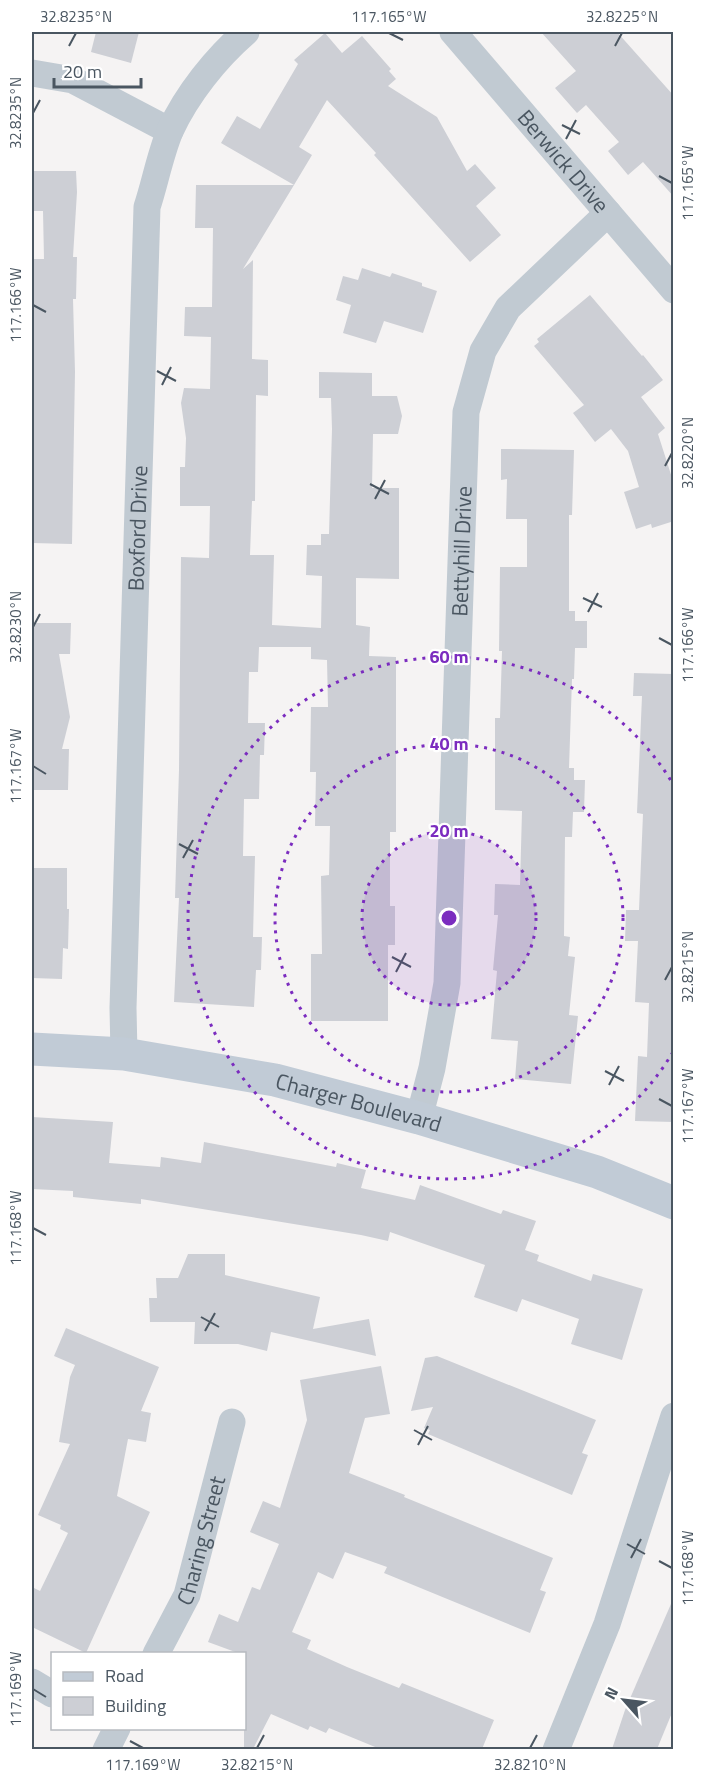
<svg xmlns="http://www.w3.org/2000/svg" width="705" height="1781" font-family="'Titillium Web',sans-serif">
<rect width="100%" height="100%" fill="#f5f3f3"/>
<g fill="#cdcfd5">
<path d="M96,32H139L131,63L91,52Z"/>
<path d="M541,32H617L674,96V197L643,162L628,175L608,151L619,142L586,105L577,113L555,88L576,71Z"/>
<path d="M325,33L342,53L362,36L391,69L389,71L396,79L388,86L437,117L467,171L475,164L496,188L476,206L501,235L470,262L374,155L376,153L327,100L299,147L312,155L294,185L221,143L237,116L260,129L298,64L294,60Z"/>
<path d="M32,171H76L77,192L73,257H77L76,299H73L75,372L72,544L32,543V259H44L43,211H32Z"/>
<path d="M196,185H294L243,269L253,260L252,359L268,360V396L256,395L255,501H252L250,555H274L272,625L321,628L322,576L306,575L307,545H321V534H329L332,429L331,398H319V372L372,373V396H397L402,416L398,434H373L372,488H399V579L356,578V625L370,627L369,656L396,657V832H390V906H395V945H388V1021H311V954H322L321,876L329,875L330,826H315L316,772H310L311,707H328L327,660L311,659V647H259L258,672H249L248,723H265L264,755H260L259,799H244L243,856H255L253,937H262L261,970H256L254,1007L174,1002L179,898H175L179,770L181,557L209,558L210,506H180V467H185L186,438L181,403L184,388L210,389L211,337L184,336L185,307H212L213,228H195Z"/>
<path d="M362,268L390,277L392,273L422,283V286L437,291L423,333L384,321L376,343L343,333L351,305L336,300L343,276L358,280Z"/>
<path d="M590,295L642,356L643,355L663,380L641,397L665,428L658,434L674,484V521L652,528L651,524L636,529L624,492L639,487L628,451L611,429L595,442L573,413L584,405L534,346L539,342L537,339Z"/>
<path d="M501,449L574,450L572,515H569V611H575V621H587V648H575L574,679H572L569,768H574V780H585L584,812H573L572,837H565L564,936L570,937L568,956L575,957L569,1015L578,1016L571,1084L515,1079L518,1041L491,1039L497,971L493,970L498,915H494L495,884L520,885L522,811L495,810V718H500L502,651H499L500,567H527V519H506L507,479L501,480Z"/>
<path d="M32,623H71L70,654H59L70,717L62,749H69L68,790H32Z"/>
<path d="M634,673L674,674V1122L635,1121L638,1056L647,1057L649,1003L635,1002L638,941H625L626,910H639L643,814L637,813L642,696H633Z"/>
<path d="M32,868H67V909H69L68,949L63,948L62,979L32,978Z"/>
<path d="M32,1117L113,1122L109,1163L160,1167L161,1157L201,1163L204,1142L336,1167L337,1163L366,1170L361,1188L415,1200L420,1185L501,1214L503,1210L536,1221L525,1250L539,1255L537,1261L591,1281L593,1274L643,1289L622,1360L571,1344L579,1319L522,1299L517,1312L474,1297L485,1265L390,1232L388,1241L361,1235L141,1199V1204L73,1197V1191L32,1189Z"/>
<path d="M188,1254H225V1275L320,1297L313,1329L369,1319L376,1356L271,1332L267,1351L238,1344H194L195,1322H150L149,1298H157L156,1278H178Z"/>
<path d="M66,1328L159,1367L141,1411L151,1413L146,1442L128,1439L117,1496L150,1512L86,1653L32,1627V1587L40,1591L68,1533L60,1529L61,1525L38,1515L70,1444L59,1442L70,1377L75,1365L54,1356Z"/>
<path d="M437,1356L596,1420L582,1453L588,1455L572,1495L428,1434L430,1430L424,1428L433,1407L411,1411L425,1358Z"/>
<path d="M381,1366L390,1414L365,1418L349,1473L405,1495L404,1497L553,1558L540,1590L546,1592L530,1633L384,1573L387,1567L345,1552L333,1579L318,1572L292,1632L311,1640L307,1649L347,1667L399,1688L402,1683L494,1720L482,1749H380L329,1728L326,1733L310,1726L308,1730L271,1714L253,1749H244V1653H238L208,1642L219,1614L238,1622L252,1587L260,1590L279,1544L250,1532L263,1501L280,1508L307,1420L300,1380Z"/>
<path d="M674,1597V1708L657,1749H612L625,1710Z"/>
</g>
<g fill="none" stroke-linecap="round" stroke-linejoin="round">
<g stroke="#c1cad2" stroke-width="27">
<path id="s1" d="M453,32L674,290"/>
<path d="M32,73L73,80L170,131"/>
<path id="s2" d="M124,1054L123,1008L147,207C155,183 160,155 170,131C187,94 216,58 246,32"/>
<path id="s3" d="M419,1118L432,1068L447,983L466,412L483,351L508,308L608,213"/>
<path id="s4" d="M156,1654L187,1595L232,1422"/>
<path d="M32,1682L52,1694"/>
<path d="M106,1750L117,1728"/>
<path d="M556,1750L607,1624L674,1416"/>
</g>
<path stroke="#c1cbd6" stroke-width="33" id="s5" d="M32,1049L124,1054L275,1080L419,1118L597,1172L674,1203"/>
</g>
<path fill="none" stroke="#4a5661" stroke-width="2" d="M389,33L403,40M69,46L76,33M615,46L622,33M33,113L40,100M562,125L580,134M566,139L576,120M659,176L672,183M33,305L46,312M157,371L176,381M162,385L171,367M665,466L672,453M370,484L389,494M375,499L385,480M583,598L602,607M588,612L598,593M33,627L40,614M659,638L672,645M33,766L46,774M179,844L198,854M183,858L193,840M392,957L411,967M396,972L406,953M665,980L672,967M605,1071L624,1081M609,1085L619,1066M659,1099L672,1106M33,1228L46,1235M201,1317L219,1327M205,1331L215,1313M414,1430L432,1440M418,1445L428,1426M627,1544L645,1554M631,1558L641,1539M659,1561L672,1568M33,1689L46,1697M130,1741L143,1748M257,1748L264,1735M530,1748L537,1735"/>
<circle cx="449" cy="918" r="87" fill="#7b2cbf" fill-opacity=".12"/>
<g fill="none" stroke="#7b2cbf" stroke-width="3" stroke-dasharray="3 6">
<circle cx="449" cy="918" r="87"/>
<circle cx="449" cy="918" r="174"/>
<path d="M673 1052A261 261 0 1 1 673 784"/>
</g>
<g text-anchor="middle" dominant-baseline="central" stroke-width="4.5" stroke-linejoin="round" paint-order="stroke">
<g font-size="22" fill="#4a5661" stroke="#fff">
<text stroke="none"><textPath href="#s1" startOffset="170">Berwick Drive</textPath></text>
<text stroke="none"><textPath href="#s2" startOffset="526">Boxford Drive</textPath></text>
<text stroke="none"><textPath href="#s3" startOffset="570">Bettyhill Drive</textPath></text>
<text stroke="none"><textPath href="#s5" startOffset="332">Charger Boulevard</textPath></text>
<text stroke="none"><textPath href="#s4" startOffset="123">Charing Street</textPath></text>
</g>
</g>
<circle cx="449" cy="918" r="9" fill="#7b2cbf" stroke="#fff" stroke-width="3"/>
<g font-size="18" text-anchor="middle" font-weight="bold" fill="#7b2cbf" stroke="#fff" stroke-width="4.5" stroke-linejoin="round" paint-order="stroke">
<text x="449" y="663">60 m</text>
<text x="449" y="750">40 m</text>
<text x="449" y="837">20 m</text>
</g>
<rect width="705" height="1781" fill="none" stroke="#ffffff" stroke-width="66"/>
<rect x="51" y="1652" width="195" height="78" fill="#ffffff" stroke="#b7bbc0" stroke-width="1.5"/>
<rect x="63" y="1672" width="30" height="9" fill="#c1cbd6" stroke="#b7bbc0" stroke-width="1.5"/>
<text x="105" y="1682" font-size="18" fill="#4a5661">Road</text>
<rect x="63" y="1697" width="30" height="18" fill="#cdcfd5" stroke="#b7bbc0" stroke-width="1.5"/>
<text x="105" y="1712" font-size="18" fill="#4a5661">Building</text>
<g transform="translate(624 1700) rotate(298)" stroke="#ffffff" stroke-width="4.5" paint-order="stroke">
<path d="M0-4.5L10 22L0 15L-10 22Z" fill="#4a5661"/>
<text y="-9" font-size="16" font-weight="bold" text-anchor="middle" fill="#4a5661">N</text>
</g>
<path d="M54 78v9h87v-9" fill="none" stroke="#4a5661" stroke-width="3"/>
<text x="63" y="78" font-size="18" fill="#4a5661" stroke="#ffffff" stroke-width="4.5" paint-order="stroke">20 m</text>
<rect x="33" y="33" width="639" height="1715" fill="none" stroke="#4a5661" stroke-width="2"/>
<g font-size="15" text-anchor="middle" fill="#4a5661">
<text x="76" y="22">32.8235°N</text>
<text x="389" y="22">117.165°W</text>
<text x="622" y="22">32.8225°N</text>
<text transform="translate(16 113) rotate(-90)" y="5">32.8235°N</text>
<text transform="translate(688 183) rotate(-90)" y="5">117.165°W</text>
<text transform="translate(16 305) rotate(-90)" y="5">117.166°W</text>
<text transform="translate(688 453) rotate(-90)" y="5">32.8220°N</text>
<text transform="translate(16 627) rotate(-90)" y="5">32.8230°N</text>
<text transform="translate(688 645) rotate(-90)" y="5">117.166°W</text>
<text transform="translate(16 766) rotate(-90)" y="5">117.167°W</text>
<text transform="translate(688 967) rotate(-90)" y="5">32.8215°N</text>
<text transform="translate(688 1106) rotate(-90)" y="5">117.167°W</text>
<text transform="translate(16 1228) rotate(-90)" y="5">117.168°W</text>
<text transform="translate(688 1568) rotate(-90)" y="5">117.168°W</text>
<text transform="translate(16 1689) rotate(-90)" y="5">117.169°W</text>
<text x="143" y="1770">117.169°W</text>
<text x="257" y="1770">32.8215°N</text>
<text x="530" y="1770">32.8210°N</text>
</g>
</svg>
